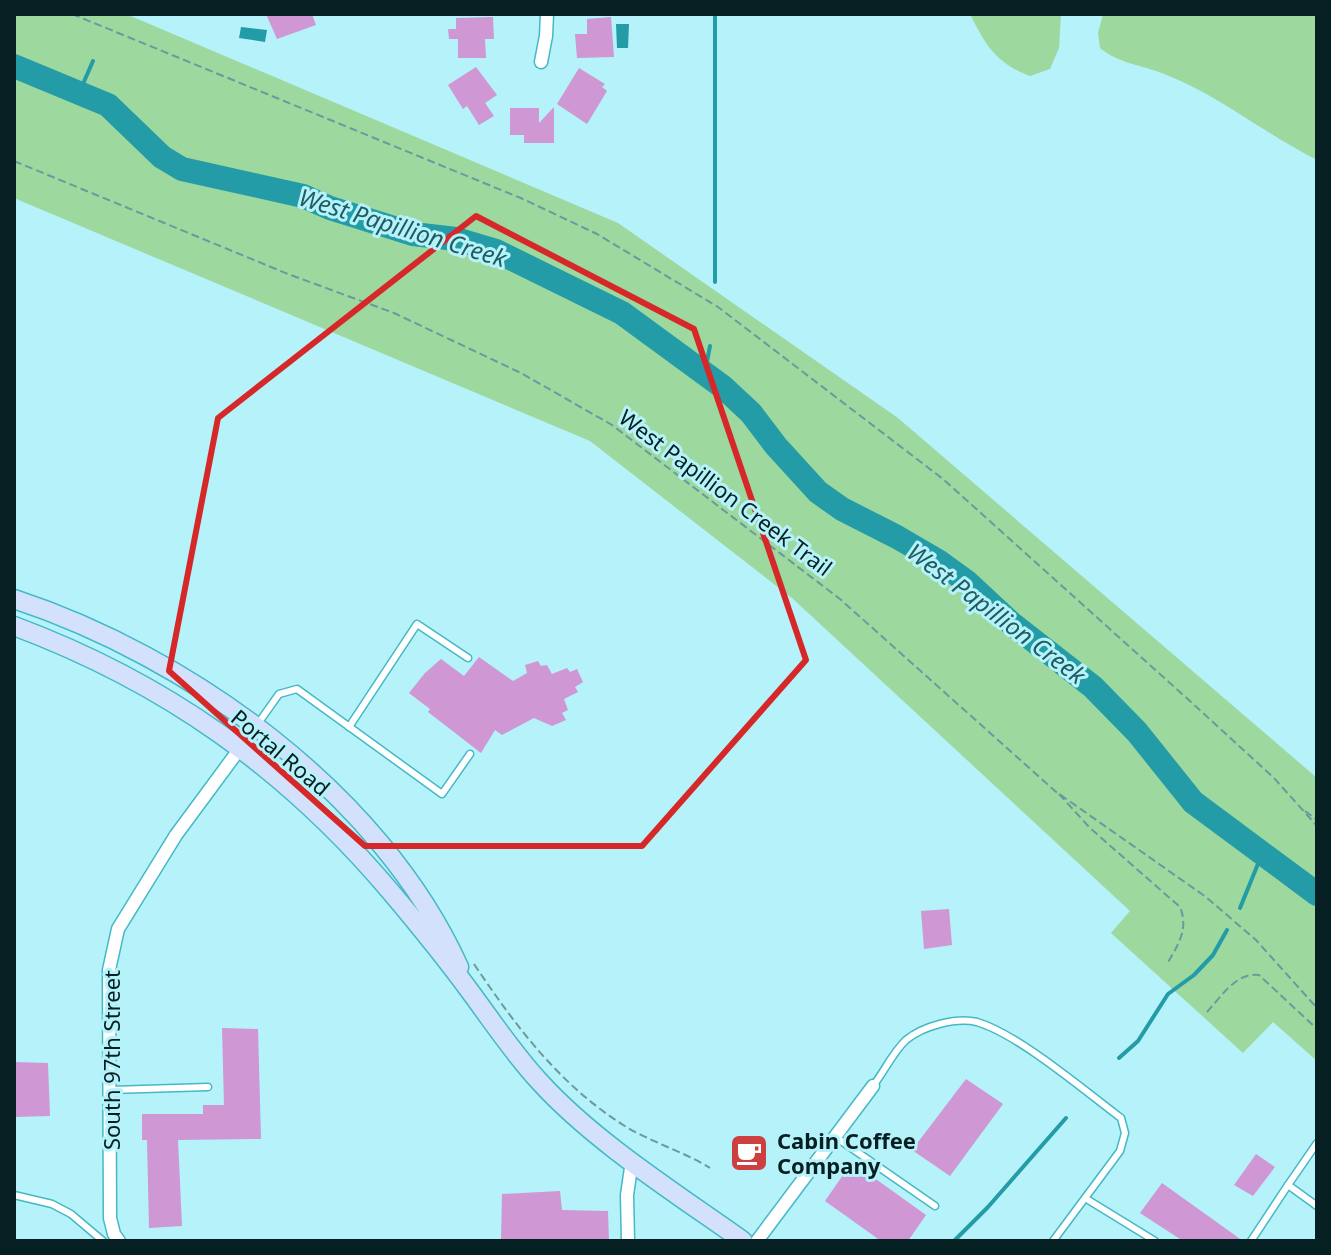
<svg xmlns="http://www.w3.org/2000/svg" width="1331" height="1255" font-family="'Noto Sans',sans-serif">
<rect width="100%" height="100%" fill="#b5f2f9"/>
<g fill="#9dd89e">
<path d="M14,14H126L618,223L898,418L1317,778V1061L1273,1022L1243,1053L1111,933L1130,911L792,598L590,441L14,198Z"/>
<path d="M970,14H1061L1059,48L1050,69L1030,76C996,63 986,46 970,14Z"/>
<path d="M1103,14H1317V160C1267,135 1221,97 1169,76C1145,65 1121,65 1100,48L1098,33Z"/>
</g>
<g fill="#249ca7">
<path d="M616,24H629L628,48H617Z"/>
<path d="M241,27L267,30L265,42L239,38Z"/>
</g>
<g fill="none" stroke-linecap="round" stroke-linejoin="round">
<g stroke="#249ca7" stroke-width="4">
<path d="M79,93L93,61"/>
<path d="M715,282V14"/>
<path d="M705,372L710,346"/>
<path d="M1240,908L1262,854"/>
<path d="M1119,1058L1138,1041L1168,994L1194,975L1213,955L1227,930"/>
<path d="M954,1241L988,1207L1066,1118"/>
</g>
<path stroke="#249ca7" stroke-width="24" d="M14,66L108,105L162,157L182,169L303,196L330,208L413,234L456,239L496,251L622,313L723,387L751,413L776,446L818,492L842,509L897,537L938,561L967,582L1011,623L1093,687L1137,732L1193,802L1317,894"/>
</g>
<g fill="#cf97d3">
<path d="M266,14H312L316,25L277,39Z"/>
<path d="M493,17L494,39H485L486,58H458V39H449L448,29H456V18Z"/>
<path d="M611,17L614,57L577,58L575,34H587V19Z"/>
<path d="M476,67L497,95L485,103L494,116L479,125L467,106L463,109L448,85Z"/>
<path d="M579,68L605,84L602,87L607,91L587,124L557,104Z"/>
<path d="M554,107V143H524V135H510V108H539V123Z"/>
<path d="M479,657L513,681L527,673L525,665L538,661L541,666L547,665L552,674L567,668L570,672L577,669L583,682L575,687L578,692L564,699L568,710L562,713L566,720L552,726L534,718L502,735L495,730L481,753L428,712L430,709L409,693L425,673L441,659L464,676Z"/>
<path d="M949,909L952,945L924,949L921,911Z"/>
<path d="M222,1028L258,1029L261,1139L178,1140L182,1226L149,1228L147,1140H142V1114H203V1105H224Z"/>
<path d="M14,1062L48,1063L50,1116L14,1117Z"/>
<path d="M966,1079L1003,1104L950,1176L912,1150Z"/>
<path d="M1256,1154L1275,1167L1253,1196L1234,1185Z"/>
<path d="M852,1162L926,1215L908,1241H881L825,1201Z"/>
<path d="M1162,1183L1243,1241H1183L1140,1213Z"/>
<path d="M560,1191L562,1210L608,1211L609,1241H501L502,1194Z"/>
</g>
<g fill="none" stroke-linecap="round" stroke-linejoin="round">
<defs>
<g id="lane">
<path d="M257,725L279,694L297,689L442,794L470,754"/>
<path d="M349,727L417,624L468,658"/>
<path d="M873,1086C884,1072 893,1052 906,1040C923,1026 956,1017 977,1022C1018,1034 1085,1091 1121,1118L1125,1133L1120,1151L1053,1241"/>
<path d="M111,1090L208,1087"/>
<path d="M834,1136L935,1206"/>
<path d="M1288,1185L1317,1143"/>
<path d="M14,1195L52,1204L71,1214L103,1241"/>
<path d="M1085,1198L1155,1241"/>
<path d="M1251,1241L1288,1185L1317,1206"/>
</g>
<g id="street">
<path d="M541,62L546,36L547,14"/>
<path d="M119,1241L114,1234L110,1218L109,970L118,929L176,835L255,728"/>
<path d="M628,1241L627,1195L632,1161"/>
<path d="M757,1241L873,1086"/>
</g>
<g id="secondary">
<path d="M14,599C190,657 381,794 459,967"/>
<path d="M14,626C164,682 286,768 390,891C417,923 444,956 469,990C492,1021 513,1053 539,1081C593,1141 677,1194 743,1241"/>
</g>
</defs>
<use href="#lane" stroke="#44b9c5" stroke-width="9"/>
<use href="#street" stroke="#44b9c5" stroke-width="15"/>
<use href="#secondary" stroke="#44b9c5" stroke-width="21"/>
<g stroke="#6b999e" stroke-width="2" stroke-dasharray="8 4" stroke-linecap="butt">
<path d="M72,14L523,199L597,234L718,307L943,479L1191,702L1274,778L1317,826"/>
<path d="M14,161L288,274L394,313L521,373L612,425L840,599L1055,791L1206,897L1256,940L1317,1008"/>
<path d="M1059,794L1090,828L1180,907C1189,929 1178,945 1167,964"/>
<path d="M1305,811L1317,820"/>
<path d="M474,964C517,1028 561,1087 628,1128C654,1143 684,1152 710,1168"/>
<path d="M1207,1012C1221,997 1236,972 1259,975L1317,1029"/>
</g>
<use href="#lane" stroke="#fff" stroke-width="6"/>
<use href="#street" stroke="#fff" stroke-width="12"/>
<use href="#secondary" stroke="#d4e1fd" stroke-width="18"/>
</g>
<path fill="none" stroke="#d62828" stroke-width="6" stroke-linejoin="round" d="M476,216L694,329L806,660L642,846H365L169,671L218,418Z"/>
<defs>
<symbol id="cafe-square" viewBox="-11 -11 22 22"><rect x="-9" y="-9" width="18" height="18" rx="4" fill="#ce3f40" stroke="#b5f2f9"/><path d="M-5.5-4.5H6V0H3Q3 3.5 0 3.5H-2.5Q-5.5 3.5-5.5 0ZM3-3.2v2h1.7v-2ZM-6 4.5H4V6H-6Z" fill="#fff"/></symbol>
</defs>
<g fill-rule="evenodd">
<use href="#cafe-square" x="727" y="1131" width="44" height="44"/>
</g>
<g text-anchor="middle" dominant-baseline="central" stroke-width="6" stroke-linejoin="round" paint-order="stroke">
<g font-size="22" fill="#061f22" stroke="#b5f2f9">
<text transform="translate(726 492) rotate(37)">West Papillion Creek Trail</text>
<text transform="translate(281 752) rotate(40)">Portal Road</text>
<text transform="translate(111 1060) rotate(-90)">South 97th Street</text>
</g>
<g font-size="22" font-weight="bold" fill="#061f22" stroke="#b5f2f9" text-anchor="start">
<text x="777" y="1140">Cabin Coffee<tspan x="777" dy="25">Company</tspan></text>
</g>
<g font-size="24" font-style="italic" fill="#1e5c62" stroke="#b5f2f9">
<text transform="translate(403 227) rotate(17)">West Papillion Creek</text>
<text transform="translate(997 613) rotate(37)">West Papillion Creek</text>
</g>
</g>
<rect width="1331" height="1255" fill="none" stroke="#061f22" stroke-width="32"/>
</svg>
